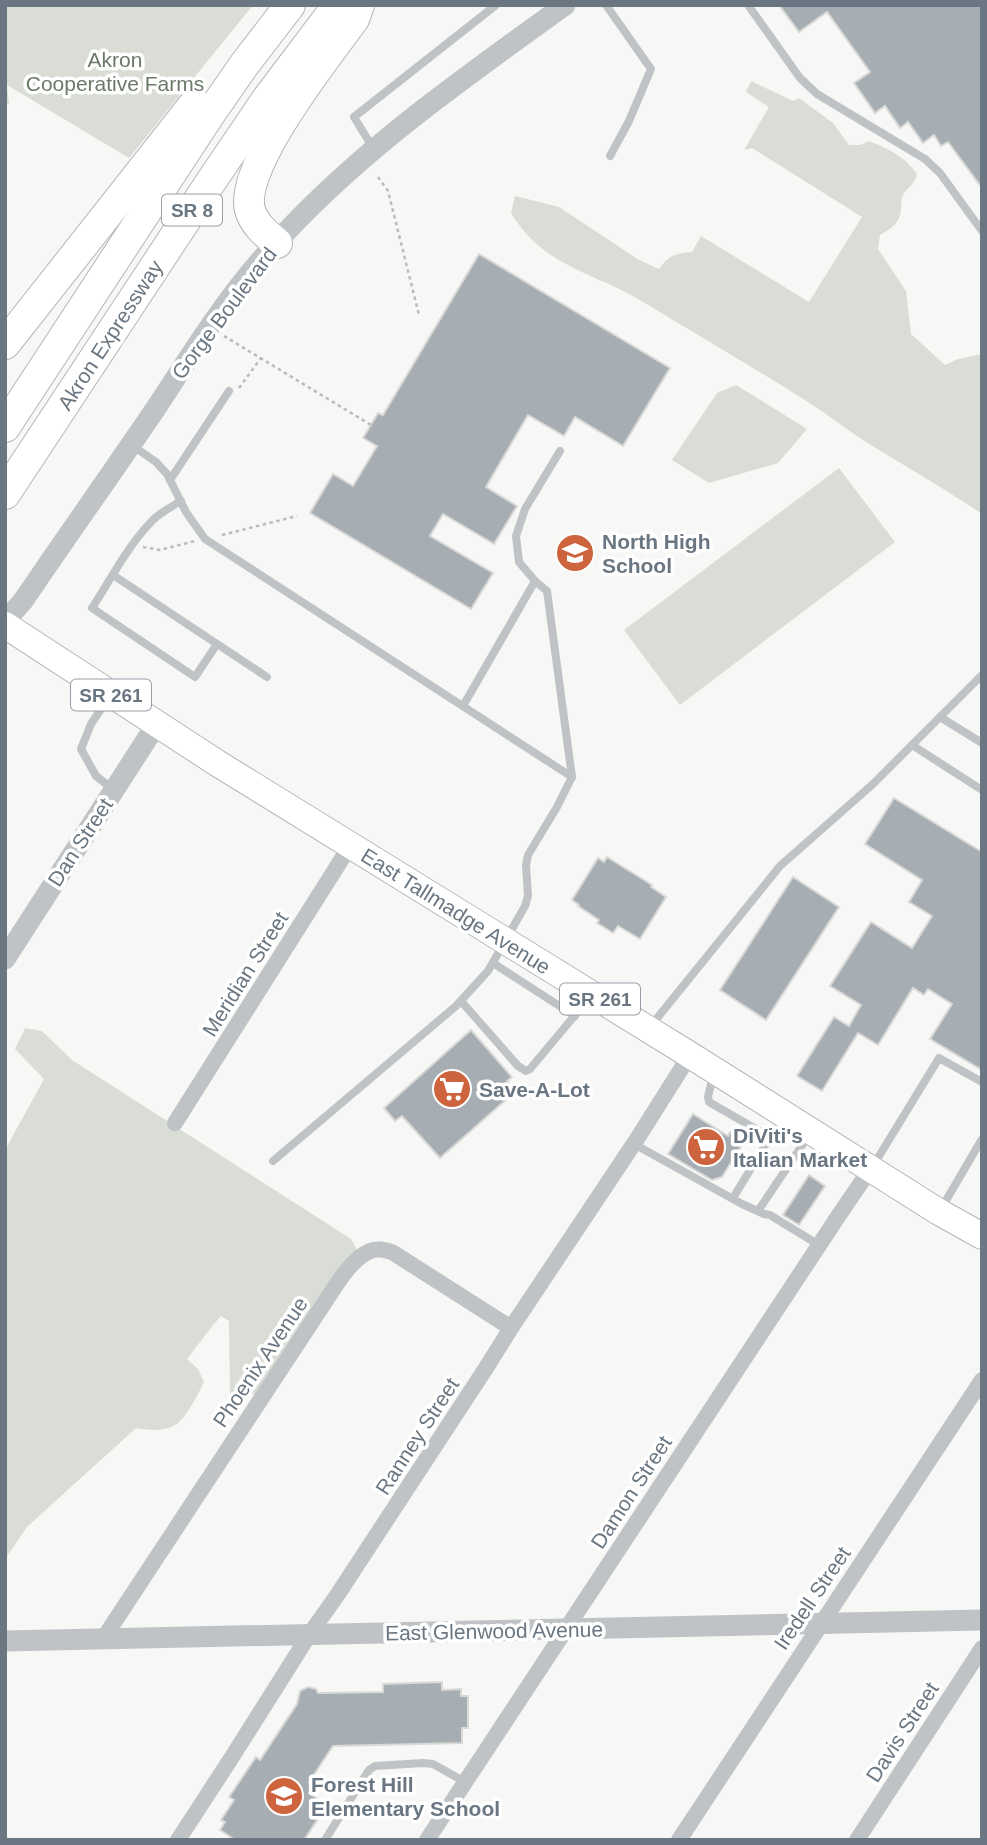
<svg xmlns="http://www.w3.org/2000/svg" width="987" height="1845" font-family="Helvetica,sans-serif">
<rect width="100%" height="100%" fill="#f7f7f5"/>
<g fill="#d9ddd6">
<path d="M5,5H253L129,158L7,85L9,104L5,103Z"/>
<path d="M751,81L793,101L799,98L833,123L849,145H860L869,141C887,148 906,157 917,174C914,187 906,187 902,198C901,202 902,206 901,210C899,224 892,228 880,235L878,249L906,291L911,334L945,365L958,359L982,354V514C947,490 910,469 874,447C851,433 830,416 808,402C754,368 699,336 645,303C595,272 544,268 511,213L515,196L559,207L639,260L659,269C669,255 675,254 692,252L701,236L809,302L862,217L752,148L744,150L769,107L746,92Z"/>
<path d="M736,385L807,429L778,463L709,483L672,460L717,393Z"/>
<path d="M839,468L895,542L680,705L624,630Z"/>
<path d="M25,1028L42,1031L72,1060L351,1239L359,1253L257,1394L230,1395L229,1321L221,1316L213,1325L187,1359L198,1369L204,1382C198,1394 186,1419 175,1425C164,1432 147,1430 136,1428L27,1527L5,1559V1150L44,1079L15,1049Z"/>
</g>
<g fill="#a7aeb3" stroke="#d9d9d7" stroke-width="2">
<path d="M779,5H982V188L948,142L941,146L934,135L923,143L908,122L900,128L885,106L875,113L854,83L870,72L827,12L799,32Z"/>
<path d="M479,254L670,368L623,446L575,417L564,436L528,415L486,487L517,506L494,544L443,514L430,536L493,573L471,609L310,513L333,474L353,486L377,446L363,438L378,413L383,415Z"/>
<path d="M894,798L982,852V1070L930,1039L952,1004L928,989L924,995L913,988L878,1045L858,1033L822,1091L797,1076L834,1017L849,1026L861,1005L830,986L871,922L912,948L932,916L909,902L922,880L865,844Z"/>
<path d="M607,857L652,885L651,887L666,897L640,939L618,926L613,933L597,923L599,920L578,906L579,905L572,900L598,858L604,862Z"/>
<path d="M793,877L839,907L766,1020L720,990Z"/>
<path d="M471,1030L512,1077L507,1081L516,1091L440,1158L402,1116L395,1121L384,1108Z"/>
<path d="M693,1114L728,1136L730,1132L745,1140L722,1177L712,1180L668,1154Z"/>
<path d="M809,1175L825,1186L799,1225L783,1215Z"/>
<path d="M442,1682V1690L461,1689V1696H468V1728H462V1743L333,1746L309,1782L314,1785L309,1793L327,1805L304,1840H235L220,1830L225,1822L221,1820L234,1800L229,1797L256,1757L260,1760L297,1704L300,1691L308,1687L316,1689L318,1693L383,1692V1684Z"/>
</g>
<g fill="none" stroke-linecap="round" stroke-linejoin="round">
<defs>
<path id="primary" d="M5,625L217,763L690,1055L939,1212L982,1236"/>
<g id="motorway">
<path d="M277,243C266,234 254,224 250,210C238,167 328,55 354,19L359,5"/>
<path d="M5,344L195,103"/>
<path d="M5,427L210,114L244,65L290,5"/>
<path d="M5,494L210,183L267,99L338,5"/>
</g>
</defs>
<use href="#primary" stroke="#b3b7ba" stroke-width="28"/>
<use href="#motorway" stroke="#b3b6b9" stroke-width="32"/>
<g stroke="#b9bcbe" stroke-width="2.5" stroke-dasharray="3.5 3.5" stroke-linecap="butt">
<path d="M378,177L388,191L419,315"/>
<path d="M224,336L371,425"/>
<path d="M239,388L261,358"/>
<path d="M222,535L297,516"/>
<path d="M143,547L160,550L195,541"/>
</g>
<g stroke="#bfc3c6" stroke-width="8">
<path d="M606,5L651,69L629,121L610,156"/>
<path d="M748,5L800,78L817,94L925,159L940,173L982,231"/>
<path d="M373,148L354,117L496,5"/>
<path d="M133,446L156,462L167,474L186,512L205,539L572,777L557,807L528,855L526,865L528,896L525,906L488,971L456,1006L273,1161"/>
<path d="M170,480L229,391"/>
<path d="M181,501C171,507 161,512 153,520C128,545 111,579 92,608L195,677L217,644"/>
<path d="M113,575L267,677"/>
<path d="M535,581L519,562L516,536L525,509L560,451"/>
<path d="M109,697L91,724L81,749L96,776L114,790"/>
<path d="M463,706L535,581L547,591L572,777"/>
<path d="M940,717L982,743"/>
<path d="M912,745L982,790"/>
<path d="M493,963L575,1016"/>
<path d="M461,1001L518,1066L526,1071L530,1069L576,1014L588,997"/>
<path d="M650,1027L780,866L873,784L982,675"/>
<path d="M713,1076L708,1097L709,1102L770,1137"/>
<path d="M634,1144L742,1204L764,1214L770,1215L819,1245"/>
<path d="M873,1166L939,1058L982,1082"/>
<path d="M733,1198L783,1116"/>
<path d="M941,1209L982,1139"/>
<path d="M758,1211L809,1135"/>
<path d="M325,1840L369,1770L375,1766L423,1763L433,1764L465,1782"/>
</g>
<g stroke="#bfc3c6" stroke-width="16">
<path d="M175,1123L350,846"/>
<path d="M103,1639L317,1314C330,1296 348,1260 370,1251C378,1248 384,1250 392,1252L511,1328"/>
<path d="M178,1840L232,1757L309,1635L338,1594L486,1368L511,1328L637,1139L690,1055"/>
<path d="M427,1840L839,1215L871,1168"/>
<path d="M679,1840L982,1380"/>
<path d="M857,1840L982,1648"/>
</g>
<g stroke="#bfc3c6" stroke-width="21">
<path d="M5,621L23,601C67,536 112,473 156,408C189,358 221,306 260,261C347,159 457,83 565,5"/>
<path d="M5,959L156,725"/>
<path d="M5,1641L982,1620"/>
</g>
<use href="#primary" stroke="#fff" stroke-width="26"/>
<use href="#motorway" stroke="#fff" stroke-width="30"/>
</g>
<defs>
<symbol id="school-disc" viewBox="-11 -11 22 22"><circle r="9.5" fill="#ce643e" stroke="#fff"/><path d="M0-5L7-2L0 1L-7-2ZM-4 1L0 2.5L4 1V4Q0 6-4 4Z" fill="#fff"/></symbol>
<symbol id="supermarket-disc" viewBox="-11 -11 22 22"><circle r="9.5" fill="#ce643e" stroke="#fff"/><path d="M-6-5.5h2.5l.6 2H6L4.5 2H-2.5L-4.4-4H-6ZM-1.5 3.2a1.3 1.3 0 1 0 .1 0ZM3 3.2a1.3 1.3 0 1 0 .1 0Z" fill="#fff"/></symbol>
</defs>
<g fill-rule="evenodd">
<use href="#school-disc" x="553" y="531" width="44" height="44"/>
<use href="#supermarket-disc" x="430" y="1067" width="44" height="44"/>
<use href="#supermarket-disc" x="684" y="1125" width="44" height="44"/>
<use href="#school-disc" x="262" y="1774" width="44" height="44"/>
</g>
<g text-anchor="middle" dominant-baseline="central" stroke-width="7" stroke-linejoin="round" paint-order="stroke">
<g fill="#fff" stroke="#97a0a8" stroke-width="2">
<rect x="162" y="194.5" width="60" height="31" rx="5"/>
<rect x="71" y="679.5" width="80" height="31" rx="5"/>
<rect x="560" y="983.5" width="80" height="31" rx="5"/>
</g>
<g font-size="19" font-weight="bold" fill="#6a7782">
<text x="192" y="210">SR 8</text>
<text x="111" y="695">SR 261</text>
<text x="600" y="999">SR 261</text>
</g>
<g font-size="21" fill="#6b7a68" stroke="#fff">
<text x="115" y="59">Akron<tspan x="115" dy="24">Cooperative Farms</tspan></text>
</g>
<g font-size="21" fill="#6a7782" stroke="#fff">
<text transform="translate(224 313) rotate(-53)">Gorge Boulevard</text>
<text transform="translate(110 335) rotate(-57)">Akron Expressway</text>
<text transform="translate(80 842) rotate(-57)">Dan Street</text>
<text transform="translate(456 911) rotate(32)">East Tallmadge Avenue</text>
<text transform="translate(245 974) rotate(-58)">Meridian Street</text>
<text transform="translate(260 1362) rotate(-56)">Phoenix Avenue</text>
<text transform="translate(417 1436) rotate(-57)">Ranney Street</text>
<text transform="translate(631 1492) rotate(-57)">Damon Street</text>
<text transform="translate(812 1598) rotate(-56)">Iredell Street</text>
<text transform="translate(494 1631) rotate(-1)">East Glenwood Avenue</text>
<text transform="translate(902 1732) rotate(-57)">Davis Street</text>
</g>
<g font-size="21" font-weight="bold" fill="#6a7782" stroke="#fff" text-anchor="start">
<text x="602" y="541">North High<tspan x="602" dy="24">School</tspan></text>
<text x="479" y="1089">Save-A-Lot</text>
<text x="733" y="1135">DiViti's<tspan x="733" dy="24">Italian Market</tspan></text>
<text x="311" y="1784">Forest Hill<tspan x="311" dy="24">Elementary School</tspan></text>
</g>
</g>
<rect width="987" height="1845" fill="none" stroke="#6a7782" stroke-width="14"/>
</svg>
